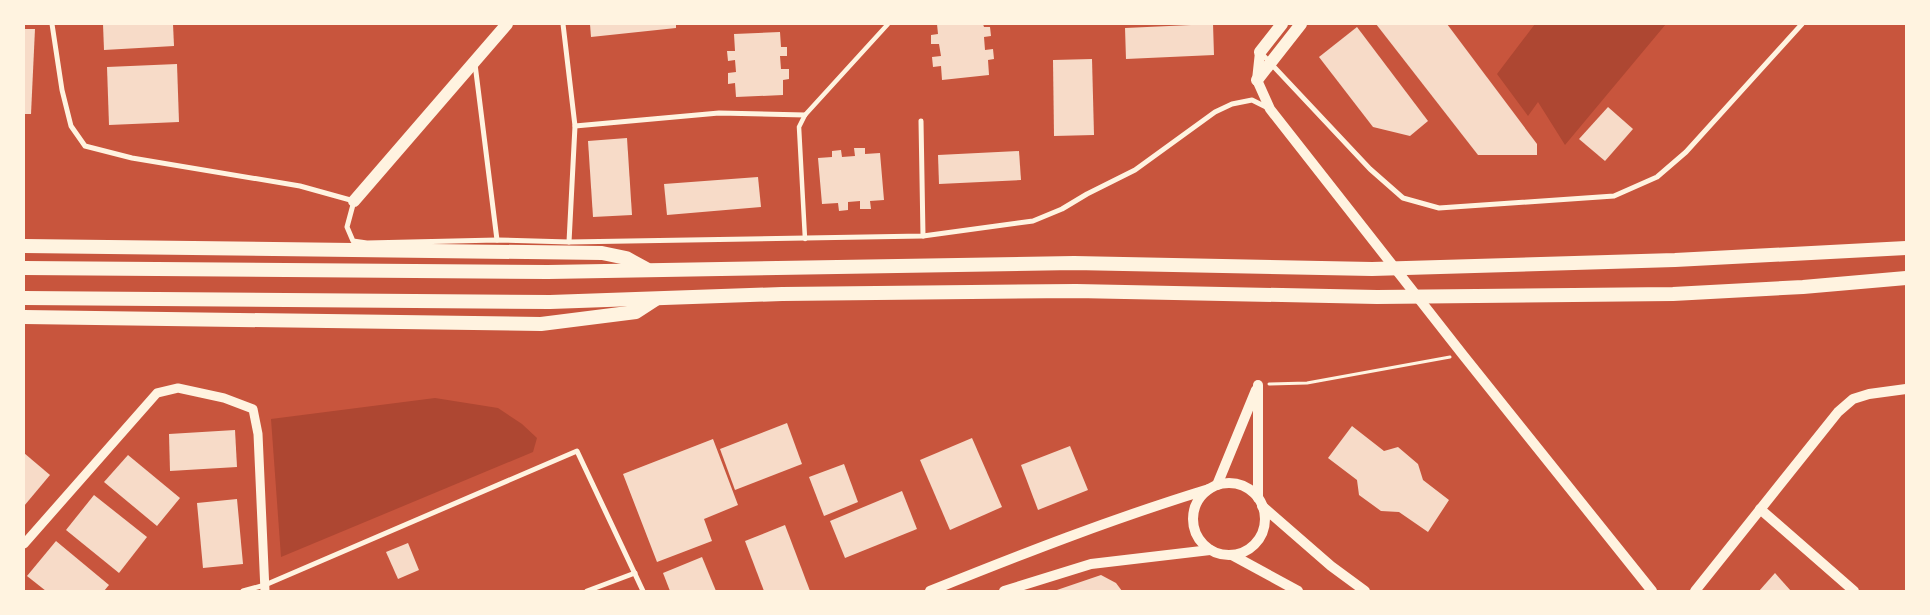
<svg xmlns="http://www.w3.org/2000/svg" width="1930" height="615" font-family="'DejaVu Sans',sans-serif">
<rect width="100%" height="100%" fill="#c8553d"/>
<g fill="#ae4732">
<path d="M1535,24H1666L1565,145L1538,102L1528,116L1497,74Z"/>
<path d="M435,398L498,408L522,424L537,438L533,452L281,557L271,419Z"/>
</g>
<g fill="#f7dbc8">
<path d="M103,24H173L174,46L104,50Z"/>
<path d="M590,24H676V28L591,37Z"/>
<path d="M937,24H983L984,27H990L991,36L984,37L985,50L993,49L994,59L988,60L989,75L942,80L941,66L933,67L932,57L941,56L939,44H931V35L938,34Z"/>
<path d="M1213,24L1214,55L1126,59L1125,28Z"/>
<path d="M1376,24H1447L1537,144V155H1478Z"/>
<path d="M1357,27L1428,121L1410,136L1373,127L1319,57Z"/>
<path d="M24,29H35L31,114H24Z"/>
<path d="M780,32L781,47H787V56H780L781,69H789V79L783,80V95L736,97L735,83L728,84V73L736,72L735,60L728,61L727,51H735L734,34Z"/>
<path d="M1092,59L1094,135L1054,136L1053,60Z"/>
<path d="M177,64L179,122L109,125L107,67Z"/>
<path d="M1608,107L1633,129L1605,161L1579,139Z"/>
<path d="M627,138L632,215L593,217L588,141Z"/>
<path d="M854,148H865V154L880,153L884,200L870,201L871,209H860V201L848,202V210L839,211L838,203L822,204L818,158L832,157V151L841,150L842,157L855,156Z"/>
<path d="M1019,151L1021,180L939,184L938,155Z"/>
<path d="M758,177L761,207L667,215L664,184Z"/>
<path d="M787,423L802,464L735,490L720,449Z"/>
<path d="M1352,426L1384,451L1398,447L1418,464L1423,480L1449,500L1428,532L1399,512L1381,511L1359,495L1357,480L1328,458Z"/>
<path d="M235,430L237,467L170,471L169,434Z"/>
<path d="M972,438L1002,507L950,530L920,460Z"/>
<path d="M713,439L738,505L704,519L712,541L657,562L623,474Z"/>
<path d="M1070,446L1088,490L1038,510L1021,465Z"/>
<path d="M24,453L50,475L24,506Z"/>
<path d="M128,455L180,498L157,526L104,482Z"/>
<path d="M844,464L858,502L824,516L809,477Z"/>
<path d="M902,491L917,529L845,558L830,521Z"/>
<path d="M94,495L147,537L119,573L66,530Z"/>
<path d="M237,499L243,564L203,568L197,503Z"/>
<path d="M785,525L810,591H764L745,541Z"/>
<path d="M56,541L109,585L104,591H46L27,576Z"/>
<path d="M408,543L419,570L398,579L386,552Z"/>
<path d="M702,557L716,591H670L663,573Z"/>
<path d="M1775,573L1791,591H1759Z"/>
<path d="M1101,575L1116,583L1122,591H1054Z"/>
</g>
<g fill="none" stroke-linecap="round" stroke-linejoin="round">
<path stroke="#fff3e0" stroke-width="3" d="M1269,384L1307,383L1450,357"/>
<path stroke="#fff3e0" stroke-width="4.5" d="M805,239L799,127L805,115L888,24"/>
<g stroke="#fff3e0" stroke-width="5">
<path d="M52,24L62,90L71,126L85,146L132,158L300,186L354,201L347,227L353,241L367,243L497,240L569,242L923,236L1033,221L1062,209L1087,194L1135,170L1215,112L1232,104L1252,100L1268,108"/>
<path d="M563,24L575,126L569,242"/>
<path d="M1261,53L1370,169L1403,198L1439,208L1614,196L1657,177L1686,152L1802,24"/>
<path d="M475,64L497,240"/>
<path d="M921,121L923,236"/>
<path d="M575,126L719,113L805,115"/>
<path d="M243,591L265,585L577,451L643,591"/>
<path d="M587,591L635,573"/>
</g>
<path stroke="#fff3e0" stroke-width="9" d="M24,544L157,393L178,388L224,398L253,409L258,434L265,591"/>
<g stroke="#fff3e0" stroke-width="10">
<path d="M1260,52L1257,80L1270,109L1463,355L1652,591"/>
<circle cx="1229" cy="519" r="36"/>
<path d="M1217,485L1256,390"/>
<path d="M1258,498V385"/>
<path d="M1262,506L1331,566L1365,591"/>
<path d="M1760,509L1854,591"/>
<path d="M1232,555L1298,591"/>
<path d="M930,591C1022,554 1114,518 1209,489"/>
<path d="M1004,591L1091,564L1210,550"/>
<path d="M1695,591L1838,412L1853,399L1869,394L1906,389"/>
</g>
<g stroke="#fff3e0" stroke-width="12">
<path d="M1260,52L1282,24"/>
<path d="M1257,80L1301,24"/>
<path d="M354,201L507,24"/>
</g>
<g stroke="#fff3e0" stroke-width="14">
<path d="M24,246L602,253L626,258L646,269"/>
<path d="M24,268L548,272L1074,263L1372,269L1675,260L1906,248"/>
<path d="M24,298L550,302L782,294L1076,291L1377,297L1673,294L1803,287L1906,278"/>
<path d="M24,317L541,324L636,312L656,299"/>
</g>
</g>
<rect width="1930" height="615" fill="none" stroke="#fff3e0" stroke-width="50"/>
</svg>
